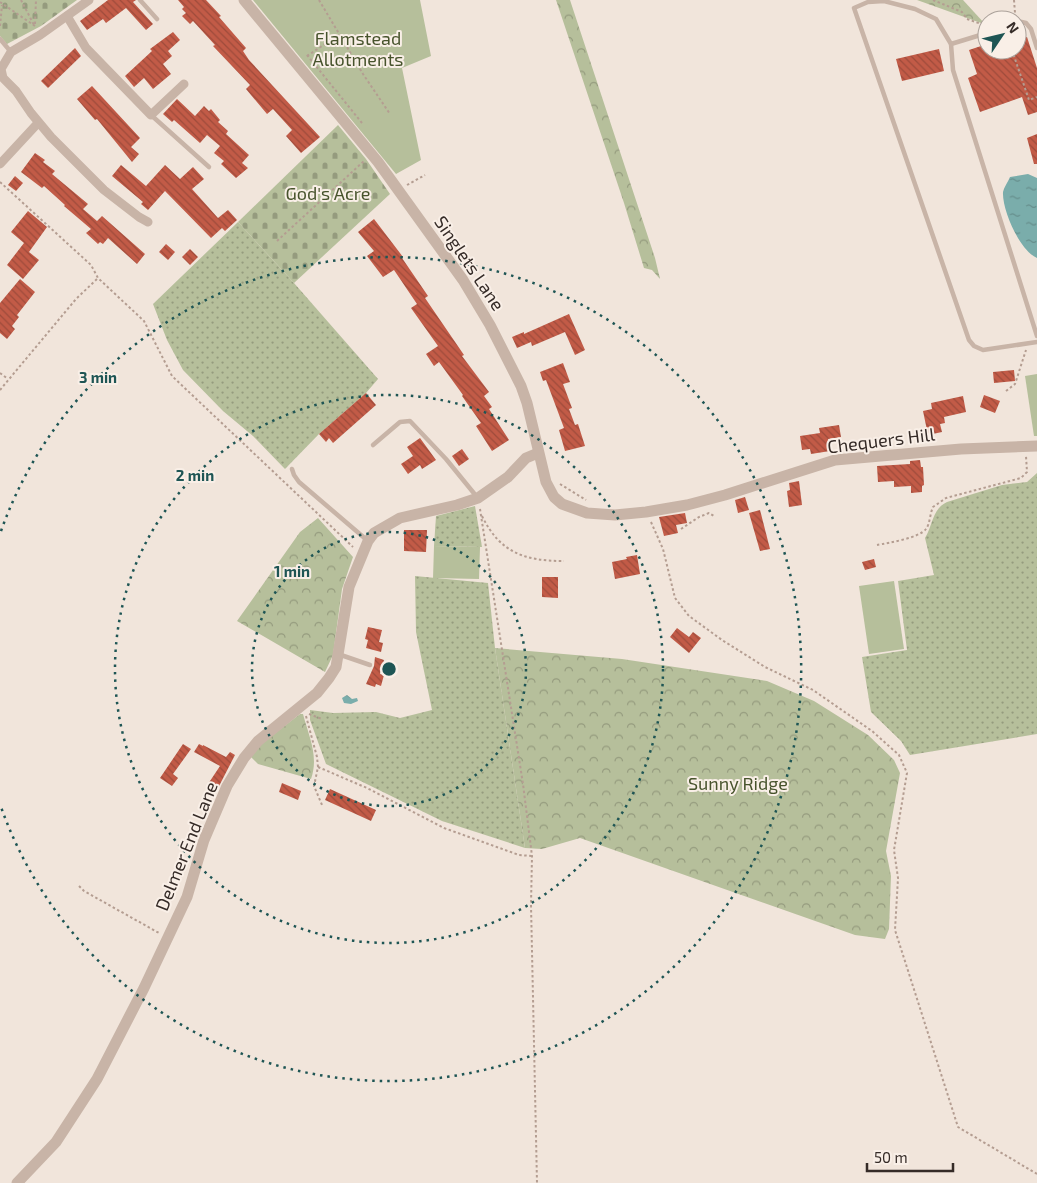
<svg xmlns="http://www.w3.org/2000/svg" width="1037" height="1183" font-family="'Exo 2',sans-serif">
<defs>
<pattern id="grass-dots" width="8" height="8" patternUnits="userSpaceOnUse" patternTransform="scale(1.25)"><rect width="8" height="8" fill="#b6bf9b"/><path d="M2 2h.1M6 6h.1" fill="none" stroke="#959b7e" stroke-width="1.8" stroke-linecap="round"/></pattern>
<pattern id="forest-crowns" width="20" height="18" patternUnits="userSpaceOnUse" patternTransform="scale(1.25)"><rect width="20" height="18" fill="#b6bf9b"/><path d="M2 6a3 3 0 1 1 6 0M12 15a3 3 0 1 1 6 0" fill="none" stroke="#959b7e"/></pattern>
<pattern id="cemetery-stones" width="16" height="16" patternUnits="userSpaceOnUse" patternTransform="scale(1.25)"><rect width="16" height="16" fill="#b6bf9b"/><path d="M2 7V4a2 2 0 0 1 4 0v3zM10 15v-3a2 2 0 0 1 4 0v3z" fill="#959b7e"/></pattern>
<pattern id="water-ripples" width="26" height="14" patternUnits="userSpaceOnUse" patternTransform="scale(1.25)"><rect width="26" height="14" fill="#7aadab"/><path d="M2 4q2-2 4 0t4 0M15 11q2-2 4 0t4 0" fill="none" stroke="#658d8b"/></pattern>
<pattern id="building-back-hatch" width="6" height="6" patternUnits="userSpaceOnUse" patternTransform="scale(1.25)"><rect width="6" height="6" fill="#c25b47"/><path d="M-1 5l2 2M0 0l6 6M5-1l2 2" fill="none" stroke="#9e4b3b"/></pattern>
</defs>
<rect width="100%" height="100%" fill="#f1e5db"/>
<g fill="url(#grass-dots)">
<path d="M238,222L294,283L378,379L366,393L319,434L285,469L253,436L223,411L183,370L167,340L153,304Z"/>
<path d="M1037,473V734L910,755L901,741L871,712L862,657L907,650L898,581L934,575L925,538C933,525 932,509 947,502L1002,485L1027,482Z"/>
<path d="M475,506L482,547L434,546L436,516Z"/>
<path d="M415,576L488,583L495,648L525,848L442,821L326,764L310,720V710L333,713L376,712L400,718L432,710L416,632Z"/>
</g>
<g fill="url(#forest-crowns)">
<path d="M556,0H570L655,258L660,279L652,270L644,268L624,203Z"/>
<path d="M917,0H963L985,24L981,23Z"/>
<path d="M318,518L353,557L342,589L333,655L325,672L237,621L300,532Z"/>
<path d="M495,648L622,659L767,681L814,701L868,735L894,760L900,773L886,851L891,876L889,929L885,939L855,935L580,838L542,849L525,848Z"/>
<path d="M300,714H303C309,737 319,756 311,779L258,764L250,756L261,744Z"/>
</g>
<g fill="url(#cemetery-stones)">
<path d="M0,0H77L41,26L7,44L0,36Z"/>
<path d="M338,125L366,159L390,194L294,283L238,222Z"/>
</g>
<g fill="#b6bf9b">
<path d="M253,0H420L431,56L402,68L421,160L396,174Z"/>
<path d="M1037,374V436H1034L1025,376Z"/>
<path d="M434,546L480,547L479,579L433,578Z"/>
<path d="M894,581L904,649L869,654L859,586Z"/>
</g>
<g fill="url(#water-ripples)">
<path d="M1028,174L1037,178V258C1020,251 1002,210 1003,192C1004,187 1008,182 1010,177Z"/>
<path d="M347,695L352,699L357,698L358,701L351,704L344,703L342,698Z"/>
</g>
<g fill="url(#building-back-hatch)">
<path d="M108,0H136L133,2L153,24L146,30L126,8L106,23L103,19L87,30L80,21Z"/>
<path d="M178,0H206L221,16L219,17L246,48L243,51L249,60L320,137L301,153L286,136L292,130L273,109L267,114L246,89L250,85L213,46L215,45L193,21L190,24L182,16L186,13L182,9L184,7Z"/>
<path d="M173,32L180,40L168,51L172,56L163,64L171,74L153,89L144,78L134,87L125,76L152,51L150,49Z"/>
<path d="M1027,37L1037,68V112L1028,115L1022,97L980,112L968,78L977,74L969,50L987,44V50H1017V40Z"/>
<path d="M75,48L81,56L48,88L41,81Z"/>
<path d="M939,49L944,71L902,81L896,59Z"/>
<path d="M92,86L140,138L131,147L139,154L132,162L97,119L95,120L77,99Z"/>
<path d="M177,99L195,116L204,106L209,111L211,109L220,120L218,122L228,131L226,134L249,155L242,163L248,168L236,178L221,164L224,161L214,153L220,146L207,135L200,143L174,120L172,122L163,114Z"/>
<path d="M1037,134V164H1034L1027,138Z"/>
<path d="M35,153L45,160L43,162L55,171L52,174L88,204L83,209L97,221L102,216L145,254L137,264L108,238L103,244L100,242L98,244L86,233L91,229L64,206L65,205L44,186L42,188L21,172Z"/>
<path d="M121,165L146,186L165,165L180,179L193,167L204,179L192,189L218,218L228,210L237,220L225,231L222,228L211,238L165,191L148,210L141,204L143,202L112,176Z"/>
<path d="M15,176L23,183L16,191L8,185Z"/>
<path d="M28,211L47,227L29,252L39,260L23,279L7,265L24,243L11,232Z"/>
<path d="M374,219L403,257L402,258L428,296L425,298L464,355L462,356L489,392L484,396L492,407L489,409L509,440L492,451L476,426L481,423L462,396L463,395L439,362L434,366L426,354L438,346L411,308L417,304L394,270L383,277L367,256L374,251L358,232Z"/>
<path d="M166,244L175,252L168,260L159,252Z"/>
<path d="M190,249L198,257L190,265L182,257Z"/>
<path d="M20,279L35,292L17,315L19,317L12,326L15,329L7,339L0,333V303Z"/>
<path d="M569,314L585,350L575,355L565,332L532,346L531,342L517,348L512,337L524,332V334Z"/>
<path d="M563,363L570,382L563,384L572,408L569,409L575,425L578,424L585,446L565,451L559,430L564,428L546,380L543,381L540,372Z"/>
<path d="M1014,370L1015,381L994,383L993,372Z"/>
<path d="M366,393L376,405L333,443L329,438L326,442L319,434Z"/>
<path d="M984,395L1000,401L995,413L980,407Z"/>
<path d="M963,396L966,412L944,417L945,423L940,424L942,432L928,435L923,411L932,409L931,403Z"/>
<path d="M839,425L841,437L828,439L830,451L811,454L810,449L802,450L800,436L820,433L819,428Z"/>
<path d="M420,438L436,460L422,469L420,465L408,474L401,464L413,456L407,447Z"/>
<path d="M462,449L469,459L459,466L452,456Z"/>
<path d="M920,460L921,467H923L924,485L922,486V492L911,493V486L894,487V481L878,482L877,466L910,464V461Z"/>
<path d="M799,481L802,505L789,507L787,491L790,490L789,483Z"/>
<path d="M745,497L749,510L738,513L735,500Z"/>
<path d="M760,510L770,549L760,551L749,513Z"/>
<path d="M685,513L687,523L676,525L678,533L664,536L659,517Z"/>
<path d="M404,530H427L426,552L404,551Z"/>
<path d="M637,555L640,574L615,579L612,562L627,559L626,557Z"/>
<path d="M874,559L876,567L865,570L862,562Z"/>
<path d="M542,577H558V598L542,597Z"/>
<path d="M368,627L382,630L379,642L383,643L381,652L366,648L368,640L365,639Z"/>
<path d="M677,628L689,637L693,632L701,638L689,653L670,637Z"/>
<path d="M375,657L384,660L380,674L384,675L381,686L376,684L375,687L366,684L374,666Z"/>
<path d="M183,744L191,749L173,774L178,778L172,786L160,778Z"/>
<path d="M199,744L203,746V745L226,757L230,752L235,755L217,790L208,784L220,766L194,752Z"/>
<path d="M282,783L301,791L298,800L279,792Z"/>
<path d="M330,789L376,810L371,821L325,800Z"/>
</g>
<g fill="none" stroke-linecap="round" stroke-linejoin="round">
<g stroke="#b49d91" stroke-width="2" stroke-dasharray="2.5 2.5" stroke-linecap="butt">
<path d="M21,0L34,25"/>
<path d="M319,0L363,74L390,114"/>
<path d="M933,0L962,12L967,19L984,25"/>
<path d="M1014,0L1015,13"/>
<path d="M0,2L35,26"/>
<path d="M35,24L36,0"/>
<path d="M0,26L2,5"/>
<path d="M1012,50L1029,100L1037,97"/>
<path d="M307,55L362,123"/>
<path d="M307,56L340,34"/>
<path d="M0,182L91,265L98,278L144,321L172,376L353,547"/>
<path d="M407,185L425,175"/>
<path d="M277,241L364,161"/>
<path d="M0,373L8,379"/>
<path d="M0,390L76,299L98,278"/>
<path d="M1006,391L1015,384L1026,350"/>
<path d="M560,484L586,500"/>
<path d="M480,509L523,784L532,856L531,905L537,1183"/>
<path d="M482,516C500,553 525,561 564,561"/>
<path d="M651,522L663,549L675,598L689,616L722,640L765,667L813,690L872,731L899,755L907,773L894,850L898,878L895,930L958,1127L1037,1174"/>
<path d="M681,529L699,517L709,513L714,516"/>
<path d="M877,545C888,543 919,538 926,529C930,524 930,513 933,507L946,498L1021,478L1027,472L1026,456"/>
<path d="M309,714L322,719"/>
<path d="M306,716L317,757L318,767L314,786L322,805"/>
<path d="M318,767L367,788L444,828L519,855L532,856"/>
<path d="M79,886L84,891L159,933"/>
</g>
<g stroke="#c8b4a7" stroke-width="4.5">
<path d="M140,0L157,19"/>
<path d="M1017,21L1026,23L1031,29L1037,48"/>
<path d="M0,39L11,52"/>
<path d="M951,44L987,33"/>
<path d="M151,115L209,167"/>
<path d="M1037,336L953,70L951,44L936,19L915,9L884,1L868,2L854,8L969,340L974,346L983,350L1037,342"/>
<path d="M373,445L400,422L410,421L446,459L477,497"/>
<path d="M292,469L294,475L299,482L368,541"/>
<path d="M338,654L370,665"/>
</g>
<g stroke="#c8b4a7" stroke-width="9">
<path d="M89,0L40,35L11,52L1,69L3,78L16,91L31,113L51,137L104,190L139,217L148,222"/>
<path d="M67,16L86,48L151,115L184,84"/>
<path d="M0,164L38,123"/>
</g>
<g stroke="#c8b4a7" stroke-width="11">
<path d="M244,0L378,162L463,280L490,325L521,386L527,403L546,482L554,497L562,504L587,513L615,515L646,512L687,505L725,495L835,460L961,449L1037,446"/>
<path d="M17,1183L56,1142L97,1079L144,988L187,897L204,840L227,786L244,758L258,741L317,693L329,678L336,667L349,587L368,541L374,533L400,518L457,505L478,498L508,477L526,458L538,453"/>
</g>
</g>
<g fill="none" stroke="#1e5554" stroke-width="2.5" stroke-dasharray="2.5 5">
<circle cx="389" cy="669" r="137"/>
<circle cx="389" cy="669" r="274"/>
<path d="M1 531A412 412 0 1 1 1 807"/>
</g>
<g text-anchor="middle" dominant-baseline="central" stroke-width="4" stroke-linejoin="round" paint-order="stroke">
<g font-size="18" fill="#47532c" stroke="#f9efe7">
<text x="358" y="38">Flamstead<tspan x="358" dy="21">Allotments</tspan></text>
<text x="328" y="193">God's Acre</text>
<text x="738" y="783">Sunny Ridge</text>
</g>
<g font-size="18" fill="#352b27" stroke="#f9efe7">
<text transform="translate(470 263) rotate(56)">Singlets Lane</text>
<text transform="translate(881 440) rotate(-7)">Chequers Hill</text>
<text transform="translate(186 846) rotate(-68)">Delmer End Lane</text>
</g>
</g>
<circle cx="389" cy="669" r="8" fill="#1e5554" stroke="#f9efe7" stroke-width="2.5"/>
<g font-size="15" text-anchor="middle" font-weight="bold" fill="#1e5554" stroke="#f9efe7" stroke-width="4" stroke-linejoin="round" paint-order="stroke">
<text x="98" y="383">3 min</text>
<text x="195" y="481">2 min</text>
<text x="292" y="577">1 min</text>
</g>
<g transform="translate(1002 35) rotate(55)"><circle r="24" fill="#f9efe7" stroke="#aba19a"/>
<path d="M0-4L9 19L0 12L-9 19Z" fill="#1e5554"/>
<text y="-8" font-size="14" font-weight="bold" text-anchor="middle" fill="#352b27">N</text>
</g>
<path d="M867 1163v8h86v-8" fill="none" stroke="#352b27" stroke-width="2.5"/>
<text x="874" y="1163" font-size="15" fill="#352b27" stroke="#f9efe7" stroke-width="4" paint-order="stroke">50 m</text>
</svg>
